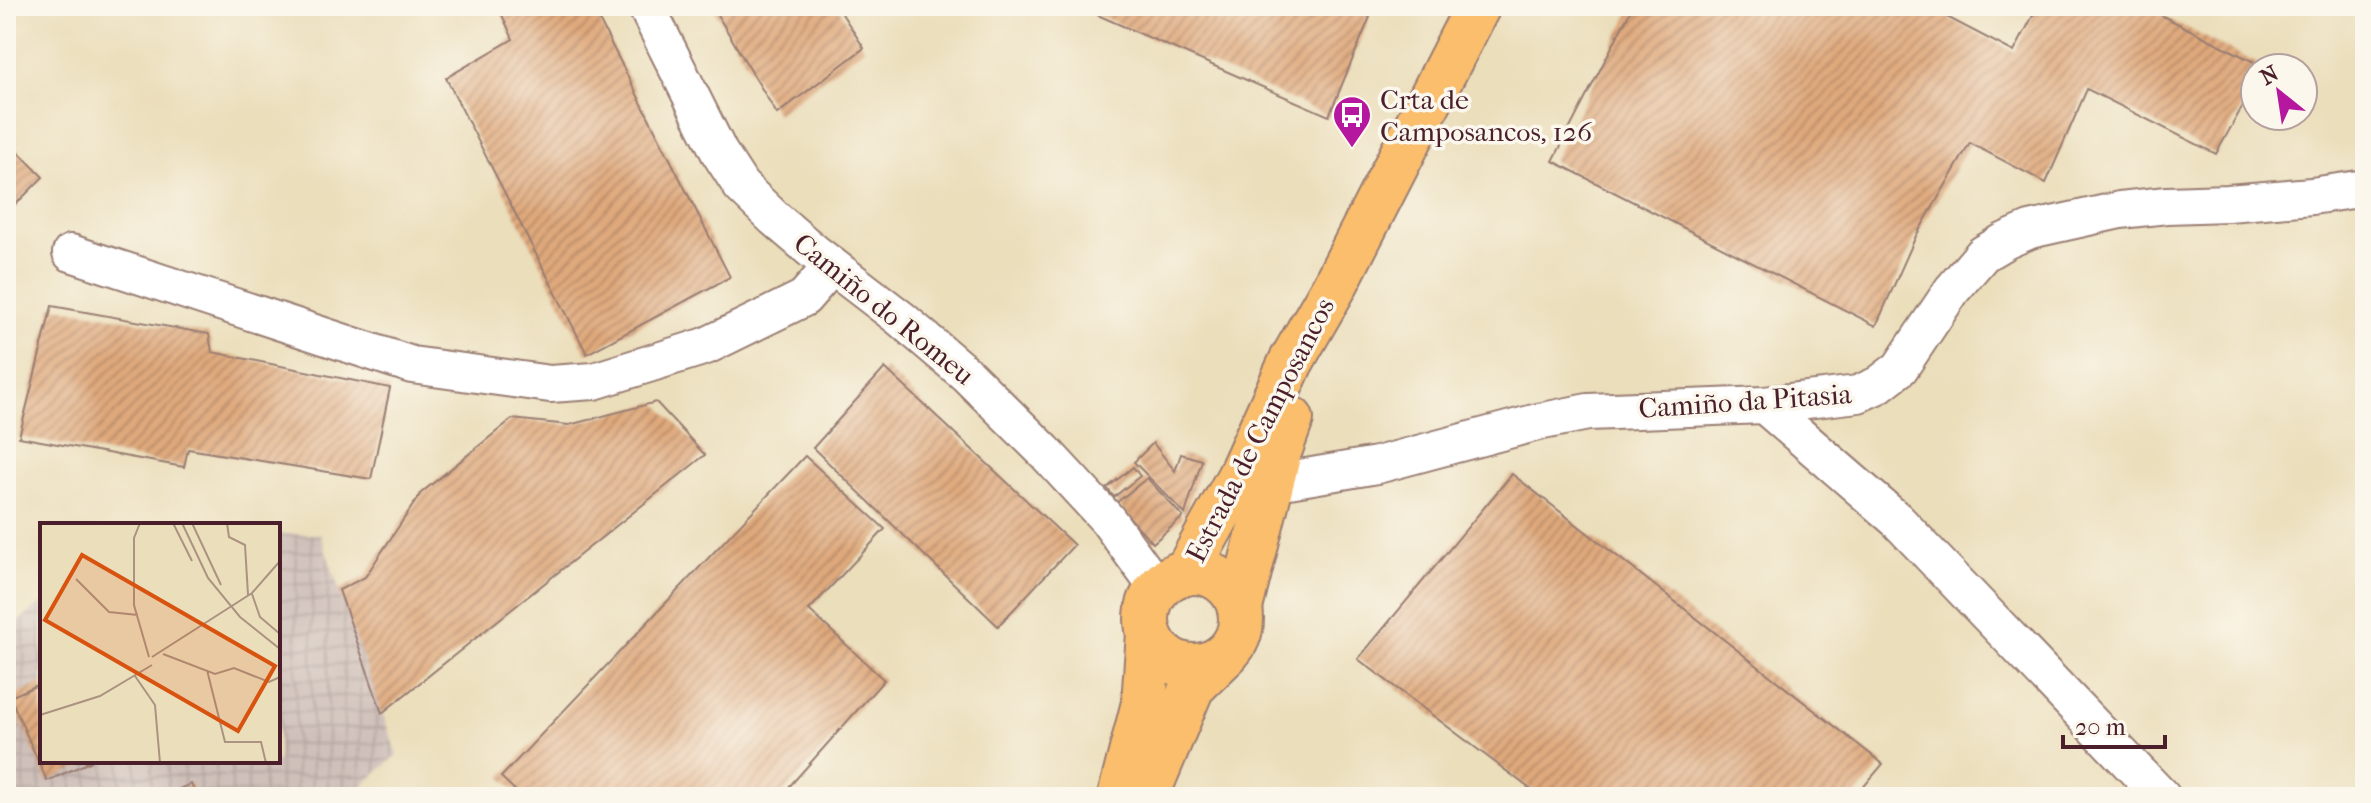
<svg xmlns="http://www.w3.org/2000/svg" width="2371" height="803" font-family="'IM FELL French Canon',serif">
<defs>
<pattern id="industrial-grid" width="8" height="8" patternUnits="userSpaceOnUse" patternTransform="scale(2)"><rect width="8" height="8" fill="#cfc0ba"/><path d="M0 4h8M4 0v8" fill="none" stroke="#b3a5a0"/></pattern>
<pattern id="building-hatch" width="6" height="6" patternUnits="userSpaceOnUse" patternTransform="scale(2)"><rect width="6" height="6" fill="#dfa97c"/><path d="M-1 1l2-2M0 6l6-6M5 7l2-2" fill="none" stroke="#b78966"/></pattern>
</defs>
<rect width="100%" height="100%" fill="#fbf7ec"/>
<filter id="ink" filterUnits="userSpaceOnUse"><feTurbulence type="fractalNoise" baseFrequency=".0125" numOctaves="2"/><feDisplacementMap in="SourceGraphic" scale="16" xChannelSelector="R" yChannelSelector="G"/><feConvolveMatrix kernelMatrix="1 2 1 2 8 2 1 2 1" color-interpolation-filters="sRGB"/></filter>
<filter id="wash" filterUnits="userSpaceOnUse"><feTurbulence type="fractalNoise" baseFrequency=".006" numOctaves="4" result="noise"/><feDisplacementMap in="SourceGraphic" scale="32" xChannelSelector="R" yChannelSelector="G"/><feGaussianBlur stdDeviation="1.8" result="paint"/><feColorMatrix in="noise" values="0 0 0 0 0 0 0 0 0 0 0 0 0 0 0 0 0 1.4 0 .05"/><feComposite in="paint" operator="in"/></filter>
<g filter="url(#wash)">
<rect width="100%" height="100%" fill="#ebdebb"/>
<path fill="url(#industrial-grid)" d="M278,534H320L397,755L349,797H6V631L42,603V761H278Z"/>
<g id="blocks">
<g fill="url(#building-hatch)">
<path d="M498,6H592L730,277L587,354L446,78L513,39Z"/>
<path d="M712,6H837L864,48L777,114Z"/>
<path d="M1077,6H1346L1370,17L1329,116Z"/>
<path d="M1633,6H1926L2014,52L2038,6H2143L2266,68H2255V84L2216,154L2087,89L2046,183L1970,143L1916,236L1876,326L1553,161Z"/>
<path d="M6,139L43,177L13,207L6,200Z"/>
<path d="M52,306L209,334L212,352L390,388L371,479L188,449L184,467L19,437Z"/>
<path d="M885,368L1074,545L998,626L813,448Z"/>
<path d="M656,402L705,455L382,713L339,590L365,577L421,493L512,419L569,425Z"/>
<path d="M1153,443L1175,471L1181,454L1202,460L1185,514L1134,462Z"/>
<path d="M805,456L885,529L809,610L884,680L780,797H522L501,777Z"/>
<path d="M1133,467L1140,476L1114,497L1107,488Z"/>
<path d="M1512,474L1883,764L1855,797H1541L1358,659Z"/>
<path d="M1147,478L1183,517L1153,543L1116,503Z"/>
<path d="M42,683V761H92L47,781L10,697Z"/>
<path d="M191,784L197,797H160Z"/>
</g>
</g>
</g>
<g filter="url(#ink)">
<use href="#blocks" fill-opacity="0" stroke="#9a7e73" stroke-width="2"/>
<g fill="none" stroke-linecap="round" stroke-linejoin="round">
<defs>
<g id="minor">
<path d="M646,6L719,152L741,186L774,218L814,252L900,318L966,374L1044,451L1107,519L1158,589"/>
<path d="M71,253L412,365L550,384L594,381L706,346L804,298L832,266"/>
<path d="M1764,405L1897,520L2162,797"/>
<path d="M1271,483L1377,465L1538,422L1588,412L1764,405L1858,394L1878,385L1900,368L1952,290L1983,254L2005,241L2030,230L2120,210L2167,205L2228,203L2312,196L2365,188"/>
</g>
<g id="primary">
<circle cx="1194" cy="619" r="47"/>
<path d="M1186,573L1239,477L1291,362L1334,287L1478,6"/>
<path d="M1240,608L1279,452L1291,419"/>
<path d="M1120,797L1144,703L1149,633"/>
<path d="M1146,797L1192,687L1227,653"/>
</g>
</defs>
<use href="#minor" stroke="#9a7e73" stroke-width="40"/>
<use href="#primary" stroke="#9a7e73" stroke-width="48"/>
<use href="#minor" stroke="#fff" stroke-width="36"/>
<use href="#primary" stroke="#fabe6d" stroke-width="44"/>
</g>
</g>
<defs>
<symbol id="bus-pin" viewBox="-11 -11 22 30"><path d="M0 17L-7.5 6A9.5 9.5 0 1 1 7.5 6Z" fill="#b5179e" stroke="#fbf7ec"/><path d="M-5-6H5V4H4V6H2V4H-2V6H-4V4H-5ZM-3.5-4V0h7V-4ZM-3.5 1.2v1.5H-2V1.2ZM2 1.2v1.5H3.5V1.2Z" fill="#fff"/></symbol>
</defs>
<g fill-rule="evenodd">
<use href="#bus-pin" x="1330" y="93" width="44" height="60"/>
</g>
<g text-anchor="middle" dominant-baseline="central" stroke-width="7" stroke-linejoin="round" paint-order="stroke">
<g font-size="28" fill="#4a1f2b" stroke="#fbf7ec" text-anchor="start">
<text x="1380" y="99">Crta de<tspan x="1380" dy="32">Camposancos, 126</tspan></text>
</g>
<g font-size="28" fill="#4a1f2b" stroke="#fbf7ec">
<text transform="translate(884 309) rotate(39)">Camiño do Romeu</text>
<text transform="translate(1745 401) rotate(-4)">Camiño da Pitasia</text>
<text transform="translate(1260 430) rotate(-63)">Estrada de Camposancos</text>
</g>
</g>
<g transform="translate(40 523)">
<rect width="240" height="240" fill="#ebdebb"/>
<path fill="none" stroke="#ab9281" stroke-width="2" d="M100,0L94,15V82L109,134M104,0L131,1M133,0L152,38M142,0L168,55L200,94L240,126M152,0L181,62M187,0L189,14L205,22L208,72M36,56L69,89L98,92M212,71L220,94L240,111M123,131L175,151L194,145L229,159L240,154M112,134L212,70L240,38M167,147L185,219H221L226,240M95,153L115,182L120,240M0,192L60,173L112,142"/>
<path fill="#d8530f" fill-opacity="0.15" stroke="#d8530f" stroke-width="4" d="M42,32L235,143L198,208L5,97Z"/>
<rect width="240" height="240" fill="none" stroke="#4a1f2b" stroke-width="4"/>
</g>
<rect width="2371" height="803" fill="none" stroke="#fbf7ec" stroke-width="32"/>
<g transform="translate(2279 92) rotate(330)"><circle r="38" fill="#fbf7ec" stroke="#b4a19f" stroke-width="2"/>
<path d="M0-6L14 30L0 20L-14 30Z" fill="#b5179e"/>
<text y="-12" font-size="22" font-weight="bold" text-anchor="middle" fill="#4a1f2b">N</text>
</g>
<path d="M2063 735v12h102v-12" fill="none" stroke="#4a1f2b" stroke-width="4"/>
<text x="2075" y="735" font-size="24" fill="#4a1f2b" stroke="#fbf7ec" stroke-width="6" paint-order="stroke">20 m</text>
</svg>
